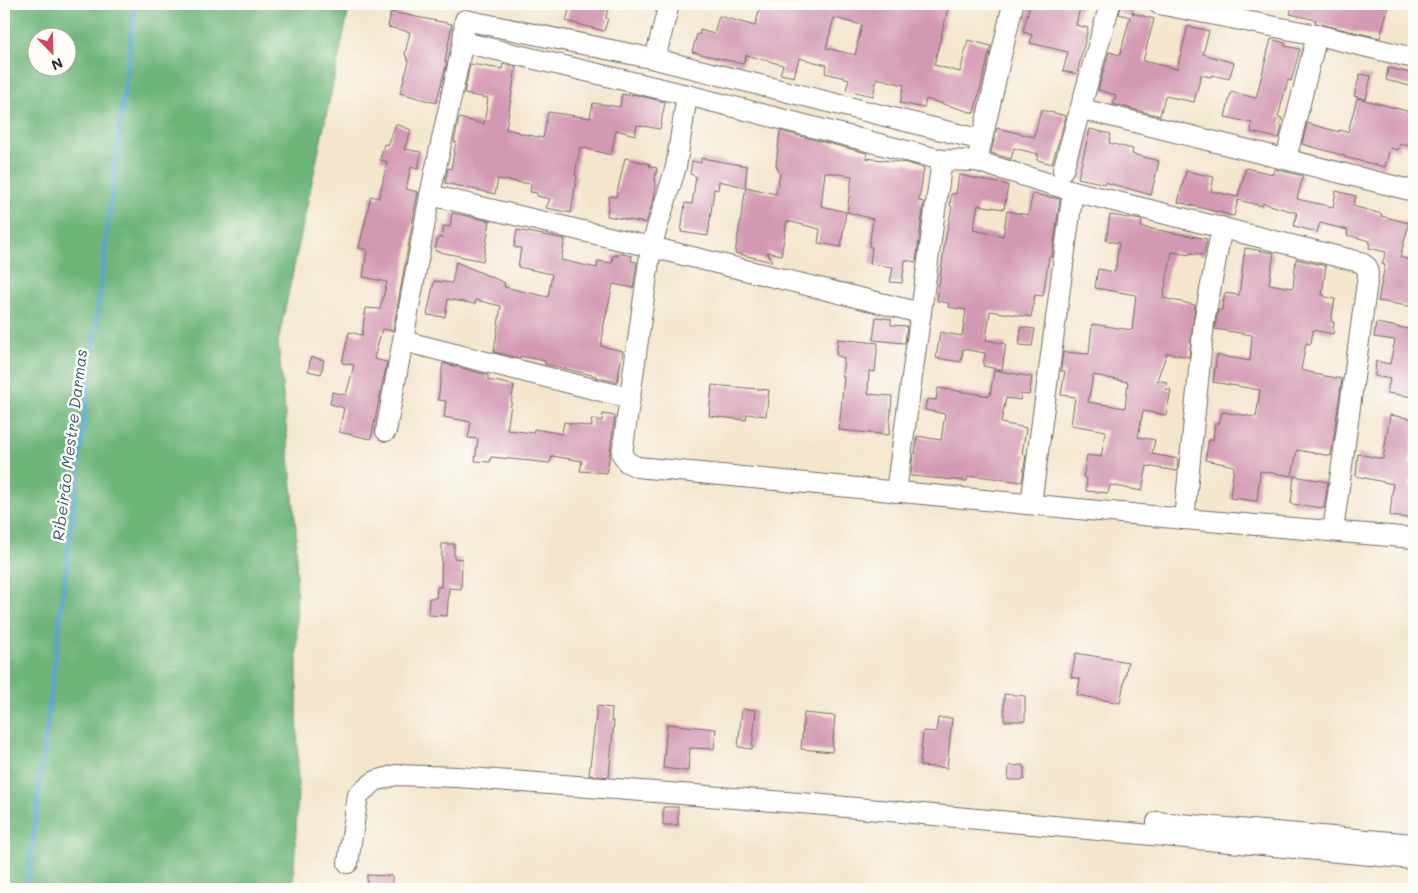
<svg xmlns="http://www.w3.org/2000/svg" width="1418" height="893" font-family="Mali,sans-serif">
<rect width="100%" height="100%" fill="#fdfcf7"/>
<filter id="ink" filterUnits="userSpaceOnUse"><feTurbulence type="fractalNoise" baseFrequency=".02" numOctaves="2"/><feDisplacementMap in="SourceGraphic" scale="10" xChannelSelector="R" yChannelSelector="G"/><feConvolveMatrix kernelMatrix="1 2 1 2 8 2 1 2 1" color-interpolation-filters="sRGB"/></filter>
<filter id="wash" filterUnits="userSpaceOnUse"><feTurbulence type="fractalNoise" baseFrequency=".0096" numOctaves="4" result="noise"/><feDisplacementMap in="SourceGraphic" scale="20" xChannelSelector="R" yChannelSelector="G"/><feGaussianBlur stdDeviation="1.12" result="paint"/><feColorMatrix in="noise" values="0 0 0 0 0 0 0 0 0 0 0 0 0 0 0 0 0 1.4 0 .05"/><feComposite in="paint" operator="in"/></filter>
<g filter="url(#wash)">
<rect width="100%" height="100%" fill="#f4e6cd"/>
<path fill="#6eb57a" stroke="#4c7052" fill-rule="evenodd" d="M4,4H350L278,342L296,528L298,791L293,889H4ZM38,38H68V68H38Z"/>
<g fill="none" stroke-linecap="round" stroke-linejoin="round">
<path stroke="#58a6d2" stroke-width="4.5" d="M27,889L135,4"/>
</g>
<g id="blocks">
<g fill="#d399b3" fill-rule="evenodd">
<path d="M571,4H609L606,18L608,19L604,31L566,21Z"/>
<path d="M761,4L785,10L786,4H949L934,65L960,72L968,40L991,46L974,113L926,99L924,108L900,103L904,85L877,78L873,96L846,90L849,79L825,73L827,65L799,58L794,77L780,74L783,65L746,55L743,64L692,52L697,34L699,35L700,30L714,34L719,16L755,26ZM834,18L862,25L855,55L826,48Z"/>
<path d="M1030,4H1081L1076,25L1088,28L1077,74L1063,71L1068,52L1030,43L1032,35L1023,32Z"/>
<path d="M1122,4L1134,6L1132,13L1154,19L1143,61L1177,69L1188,26L1209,31L1203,54L1234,63L1229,79L1212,75L1211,77L1201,75L1194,102L1165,96L1160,116L1113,104L1116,95L1098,90L1109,52L1120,55L1130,17L1119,14Z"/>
<path d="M1293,4H1389L1380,38L1315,23L1316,20L1290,14Z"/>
<path d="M391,12L452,24L445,62H447L436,103L400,93L409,62L405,54L410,32L388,27Z"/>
<path d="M1271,39L1285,43V46L1300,49L1291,81L1288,80L1278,117L1282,118L1280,125L1282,126L1279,138H1277L1251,132L1252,123L1225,117L1231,92L1256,98Z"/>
<path d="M470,64L502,69L503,64L516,67L506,129L519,132V133L543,138L548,112L590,118L593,103L620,107L622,94L632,96V94L665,102L660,129L637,125L635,135L616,130L611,155L580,147L575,175L577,176L571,213L546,208L550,199L537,196V193L530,192L531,184L498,179L495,194L445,183L448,168L451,169L456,142H454L459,118L484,124L488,98L464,94Z"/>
<path d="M1388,68L1414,74V87L1386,80Z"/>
<path d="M1360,74L1371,76L1366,99L1354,96Z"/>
<path d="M1357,98L1414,113V147L1400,144L1398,150L1390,148L1385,167L1344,157L1345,156L1302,144L1307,123L1339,132V130L1348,132Z"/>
<path d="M1041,110L1066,116L1052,164L1037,160L1038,154L1014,148L1011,159L991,153L997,128L1034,137Z"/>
<path d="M396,124L411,130L404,149L421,152L418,169L411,167L406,189L418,192L393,331L382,329L374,359L387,362L371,439L339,432L344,408L330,404L332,392L346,395L354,365L342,363L349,332L362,335L366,308L380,309L387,282L363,277L367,250L359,248L371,196L379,198L387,162L380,160L384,144L388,145Z"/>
<path d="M1090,129L1111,134L1109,143L1133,149L1132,154L1159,161L1151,195L1105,182V184L1078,178Z"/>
<path d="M780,131L867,153L866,158L907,163L924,168L919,201L924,202L916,262L905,260L902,283L890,282L893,267L870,264L872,247H869L873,219L847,212L852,176L825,172L821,206L846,212L841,247L818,243L820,229L787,221L781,255L767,252L772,262L735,253L746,187L776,194L780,174L776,165Z"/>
<path d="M625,158L650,164L649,166L657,168L654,183H656L654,198L646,223L607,216L609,196L616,197Z"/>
<path d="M701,158L747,166L745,187L719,181L718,190L714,189L708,236L681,232L685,203L692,204L696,176L690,174L692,161L701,163Z"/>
<path d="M1246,168L1273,174L1275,169L1303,176L1297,199L1333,207L1336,191L1356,196L1353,206L1382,214L1381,216L1409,223L1400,257L1414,261V307L1378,301L1385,265L1382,264L1386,252L1369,248L1370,241L1347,235L1348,230L1320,223L1317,232L1294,226L1297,213L1263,203L1262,206L1238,200L1234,216L1178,202L1186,171L1214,177L1211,191L1238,197Z"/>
<path d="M959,175L1008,185L1004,209L978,205L973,230L1003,236L1007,211L1028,215L1033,194L1060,199L1052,257L1049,256L1043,296L1035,295L1031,317L990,311L986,340L1006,344L1002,370L983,366L985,353L963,349L961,362L936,358L940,332L962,336L966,310L948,307L949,303L937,301L945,241L952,207L950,206L951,194H956Z"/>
<path d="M452,213L490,221L483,261L435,251L438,237L442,238L444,226L450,227Z"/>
<path d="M1110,215L1142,220L1141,227L1207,239L1204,255L1190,253L1189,255L1172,252L1163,298L1195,305L1189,357L1167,353L1157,380L1167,382L1165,389L1171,390L1166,415L1143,411L1138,437L1155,440L1152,454L1178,459L1177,471L1147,466L1142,491L1110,485L1108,493L1086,491L1087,478H1083L1087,455L1101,457L1106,431L1071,425L1075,397L1061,395L1065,371H1061L1063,352L1089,354L1092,324L1132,330L1136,295L1095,288L1098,269L1115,272L1119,243L1106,241ZM1093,375L1128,382L1125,408L1088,402Z"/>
<path d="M517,230L565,239L561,260L597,268L598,261L612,263L613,255L618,256V253L632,256L631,261L637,262L633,288L613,284L603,329H604L601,346L623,351L617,382L595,377L596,376L545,364V361L520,356L519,358L494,352L501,306L476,300L475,304L448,299L445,317L427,315L434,281L452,283L456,262L505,283L504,287L548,297L552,274L518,267L521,248L514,247Z"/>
<path d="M1245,248L1274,253L1269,284L1293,288L1296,259L1326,266L1322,295H1325V297L1335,299L1331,322H1334L1333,334L1313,330L1311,344L1306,343L1301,370L1314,373V374L1342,379L1331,456L1297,450L1292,476L1260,471L1257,501L1230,498L1234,466L1205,460L1209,440H1213L1215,423L1219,424L1222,412L1256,417L1260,390L1213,382L1217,355L1250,361L1252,335L1215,329L1218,310H1222L1225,293L1239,295Z"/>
<path d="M876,317L891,319V325L907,326L905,343L873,340Z"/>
<path d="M1376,323L1414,330V397L1387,393L1390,379L1375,376L1376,361L1390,364L1395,340L1374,337Z"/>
<path d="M1021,327L1035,329L1032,346L1019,345Z"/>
<path d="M838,339L878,343L875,372L869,371L868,394L892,396L889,435L839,430L844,377H842L844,358L836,355Z"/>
<path d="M311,357L324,360L321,374L308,371Z"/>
<path d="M443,363L488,375V380L514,385L507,430L533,433L534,429L562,434L564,422L592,427L591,419L602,421L603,414L615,416L607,473L580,471L582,461L552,456L550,463L491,457L490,462L475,461L478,439L468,438L471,422L444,417L446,401L438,400Z"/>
<path d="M994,370L1032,377L1029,395L1021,394L1020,400L1006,398L1001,423L1026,428L1022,454L1026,455L1022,482L978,476L968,477L967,481L911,476L913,454L915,453L917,436L941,440L945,414L925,410L927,399L936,400L938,388L990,396Z"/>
<path d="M712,385L769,390L766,416L747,414L746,420L709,416Z"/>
<path d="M1390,415L1414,419V436L1409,464H1412L1410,487H1414V513L1410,512V518L1390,516L1393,484L1356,476L1358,454L1383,459Z"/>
<path d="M1294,476L1328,482L1324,508L1291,504Z"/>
<path d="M442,544H454V558L462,559L461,589L449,588L447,616L428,615L429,598H436L437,587H441Z"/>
<path d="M1076,653L1128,662L1120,703L1077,695L1080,679L1071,677Z"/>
<path d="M1004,694L1025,696V721H1004Z"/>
<path d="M597,706L612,708L611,721H614L609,777L589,775Z"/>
<path d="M742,709L756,710L752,749L738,747Z"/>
<path d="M804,713L835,716L832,752L801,749Z"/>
<path d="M938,718H952L947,768L920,766L923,731L936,732Z"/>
<path d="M667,724L716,729L714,749L690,748L688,771L663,768Z"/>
<path d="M1024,765V780H1008L1009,766Z"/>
<rect x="663" y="807" width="15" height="18"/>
<path d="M367,875L392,876V889H367Z"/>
</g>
</g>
</g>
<g filter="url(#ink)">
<use href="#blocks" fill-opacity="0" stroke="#716c64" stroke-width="1"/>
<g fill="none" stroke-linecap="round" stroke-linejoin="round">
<defs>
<g id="minor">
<path d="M1159,4L1317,35L1414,58"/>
<path d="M463,42L687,95L942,160L976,161L1073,191L1360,262L1367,267L1368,275L1333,531"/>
<path d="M655,59L669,4"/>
<path d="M687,95L676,167L651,247L622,454L627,462L637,467L1184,519L1414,538"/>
<path d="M1082,109L1414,191"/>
<path d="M979,152L1013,4"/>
<path d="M1286,159L1317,35"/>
<path d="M1063,170L1110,4"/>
<path d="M430,195L651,247L921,313"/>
<path d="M403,341L629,398"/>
<path d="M386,431L430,195L463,42L465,20L655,59L982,140"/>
<path d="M896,492L942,160"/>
<path d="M1031,504L1073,191"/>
<path d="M1184,519L1204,322L1222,227"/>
<path d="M1157,822L1414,844"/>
<path d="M348,863L358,795L375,781L396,775L458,777L813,804L1414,859"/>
</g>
</defs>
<use href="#minor" stroke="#716c64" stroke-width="22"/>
<use href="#minor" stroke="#fff" stroke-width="20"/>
</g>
</g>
<g text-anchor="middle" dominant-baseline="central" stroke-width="5" stroke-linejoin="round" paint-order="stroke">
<g font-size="16" font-style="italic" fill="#3d5c6e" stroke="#fdfcf7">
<text transform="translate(69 445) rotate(-83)">Ribeirão Mestre Darmas</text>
</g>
</g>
<rect width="1418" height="893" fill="none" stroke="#fdfcf7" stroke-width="20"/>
<g transform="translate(52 52) rotate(157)"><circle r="24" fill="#fdfcf7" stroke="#a9a8a5"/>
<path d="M0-4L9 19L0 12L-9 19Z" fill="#d1495b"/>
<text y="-8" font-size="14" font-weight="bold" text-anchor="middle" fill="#2b2b2b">N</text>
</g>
</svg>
